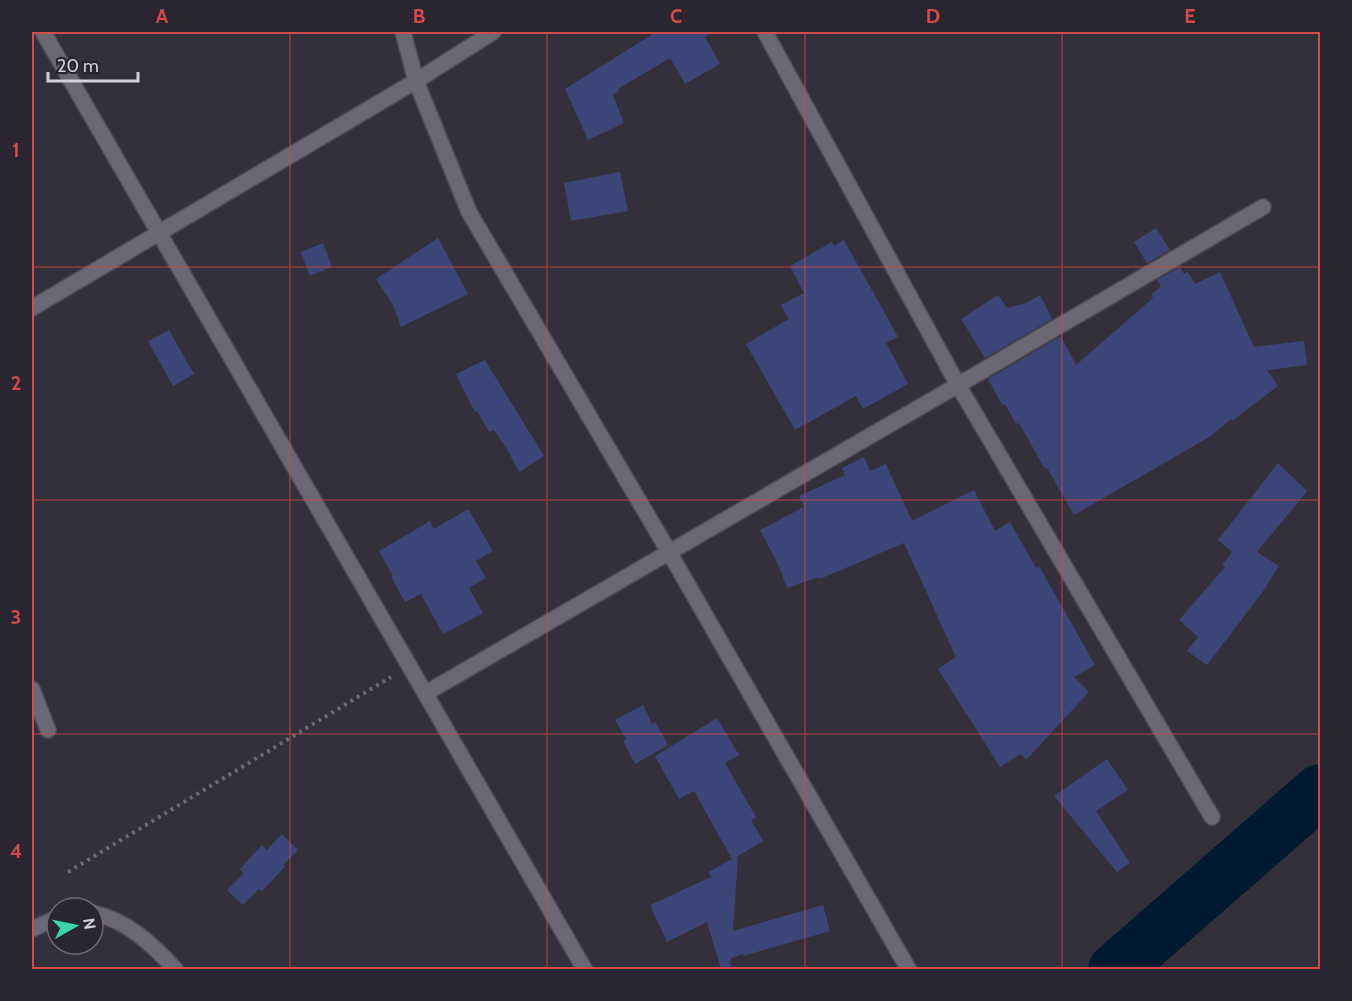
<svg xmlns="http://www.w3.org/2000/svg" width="1352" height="1001" font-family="Cabin,sans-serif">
<rect width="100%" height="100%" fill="#34303b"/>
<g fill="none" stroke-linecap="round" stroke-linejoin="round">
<path stroke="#021a30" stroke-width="54" d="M1115,970L1320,791"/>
</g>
<g fill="#3b4578">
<path d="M656,32H714L705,37L720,64L685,84L670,58L618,89L619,91L613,95L624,123L588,140L565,89Z"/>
<path d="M620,172L628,211L571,221L564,183Z"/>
<path d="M1156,228L1170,250L1147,263L1134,242Z"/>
<path d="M438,238L468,294L401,327L393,305L376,279Z"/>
<path d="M844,240L898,337L886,343L908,384L863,409L856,396L795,430L746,344L789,319L781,305L804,293L790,266L832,242L834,246Z"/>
<path d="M323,243L332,267L310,276L301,252Z"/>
<path d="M1180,267L1184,274L1188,272L1195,284L1220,272L1254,347L1304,341L1307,365L1267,370L1278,386L1232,421L1231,419L1211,436L1074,515L1047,468L1045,469L1019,423L1016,424L1005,404L1002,405L988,379L1061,336L1076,365L1153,298L1151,294L1161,287L1157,280Z"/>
<path d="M998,295L1007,308L1026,303L1040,295L1052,319L985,358L961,319Z"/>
<path d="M169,330L194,374L173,386L148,341Z"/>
<path d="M485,360L544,456L519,472L507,449L494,430L489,432L477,411L475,412L456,374Z"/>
<path d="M864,457L870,471L886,464L912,521L974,490L995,531L1010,522L1036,568L1039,566L1095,665L1074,677L1089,692L1026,760L1021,754L1000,767L938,669L956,657L904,543L820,579L819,577L787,588L777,562L760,530L804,507L799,496L845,475L842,468Z"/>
<path d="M1278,463L1307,491L1257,552L1279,566L1261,594L1207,665L1187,651L1198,637L1179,620L1225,567L1222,565L1232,552L1218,540Z"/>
<path d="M468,509L493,551L476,561L486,578L469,588L483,613L443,634L421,594L405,602L391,577L393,576L379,551L430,521L434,529Z"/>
<path d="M643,705L652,724L655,722L668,745L635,764L623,741L626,739L615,720Z"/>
<path d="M717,718L739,755L725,763L756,817L751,820L763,841L738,856L733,931L823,905L830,931L743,956V954L731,958L730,969H721L707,922L667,942L650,905L711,877L708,872L732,859L694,791L679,799L655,756Z"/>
<path d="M1107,759L1128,790L1096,811L1130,863L1117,872L1054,796Z"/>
<path d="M282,834L298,850L283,865L285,867L262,891L259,889L243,905L227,890L244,873L240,869L262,845L267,850Z"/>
</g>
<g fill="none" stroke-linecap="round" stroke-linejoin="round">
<defs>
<g id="minor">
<path d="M43,32L585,970"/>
<path d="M403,32L416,81L469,212L669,552L909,970"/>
<path d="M32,308L416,81L493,32"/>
<path d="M32,689L48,730"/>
<path d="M426,693L958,385L765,32"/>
<path d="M1212,817L958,385L1263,207"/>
<path d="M93,913C127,920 153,945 176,970"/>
<path d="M32,929L57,918"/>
</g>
</defs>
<use href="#minor" stroke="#4f4c55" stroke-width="18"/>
<path stroke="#6d6a73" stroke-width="4" stroke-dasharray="3 4.5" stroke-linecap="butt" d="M68,872L391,677"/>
<use href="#minor" stroke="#6b6774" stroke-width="15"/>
</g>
<path fill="none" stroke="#d54a4b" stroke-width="1.5" stroke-opacity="0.55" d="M290,32V970M547,32V970M805,32V970M1062,32V970M32,267H1320M32,500H1320M32,734H1320"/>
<rect width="1352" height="1001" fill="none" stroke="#2a2631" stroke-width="66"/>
<g transform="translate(75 926) rotate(81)"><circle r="28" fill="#2a2631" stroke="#6e6a74" stroke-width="1.5"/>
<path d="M0-4.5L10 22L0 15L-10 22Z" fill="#3bd4a4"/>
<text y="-9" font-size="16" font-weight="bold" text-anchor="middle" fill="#d3d1d8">N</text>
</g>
<path d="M48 72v9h90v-9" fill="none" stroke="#d3d1d8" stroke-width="3"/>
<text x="57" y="72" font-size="18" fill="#d3d1d8" stroke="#2a2631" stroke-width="4.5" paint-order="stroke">20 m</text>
<rect x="33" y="33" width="1286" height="935" fill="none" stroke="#d54a4b" stroke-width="2"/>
<g font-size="20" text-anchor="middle" font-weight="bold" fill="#d54a4b">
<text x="162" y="23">A</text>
<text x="419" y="23">B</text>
<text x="676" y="23">C</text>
<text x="933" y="23">D</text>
<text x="1190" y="23">E</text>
<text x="16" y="157">1</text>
<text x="16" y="390">2</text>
<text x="16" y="624">3</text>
<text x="16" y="858">4</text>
</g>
</svg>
